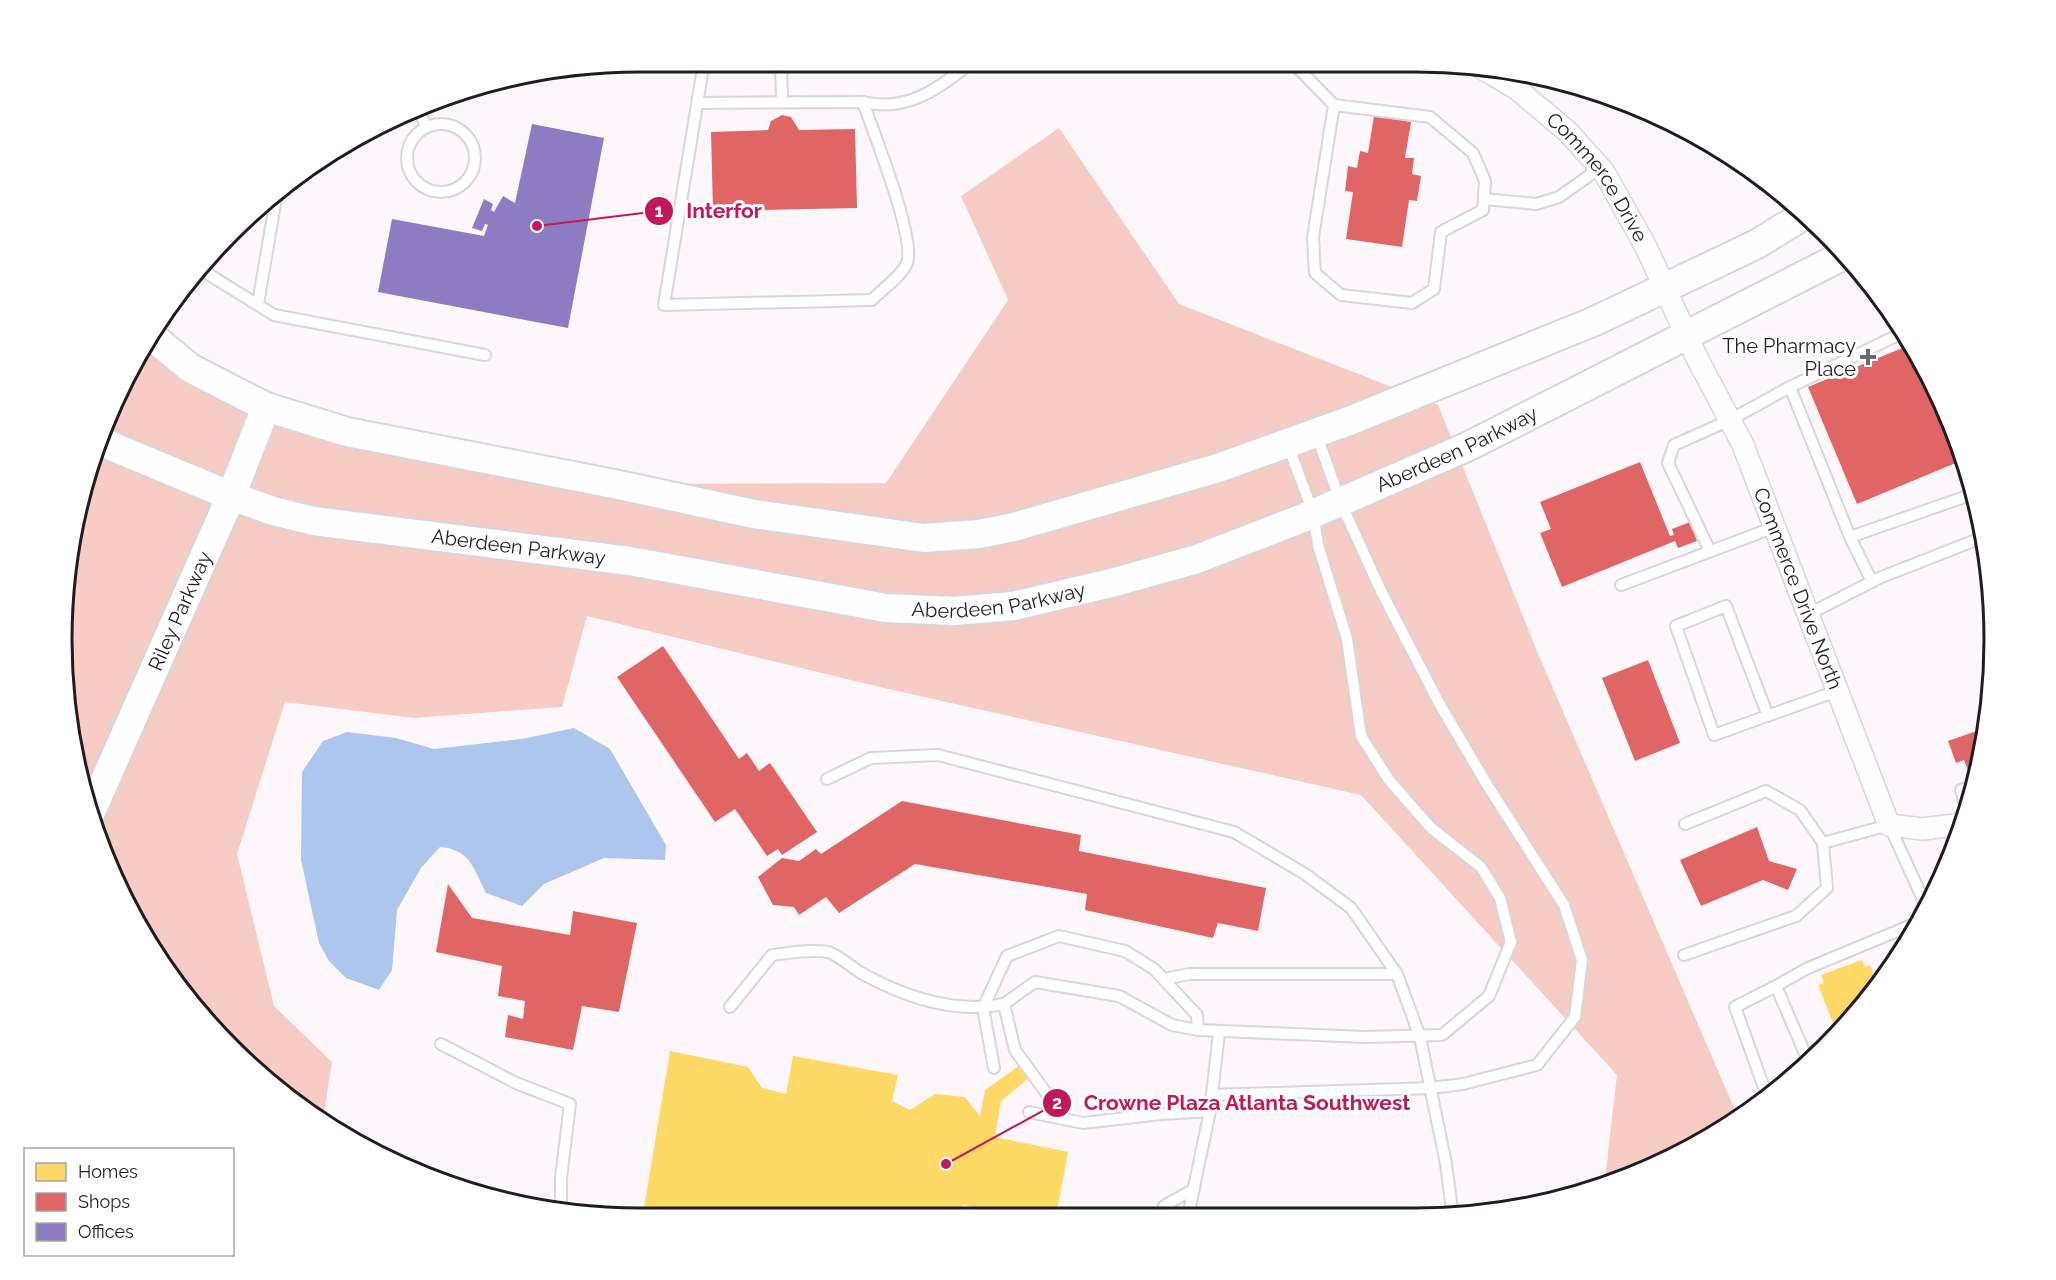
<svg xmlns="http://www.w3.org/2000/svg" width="2056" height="1280" font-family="Raleway,sans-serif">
<rect width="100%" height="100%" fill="#fdf7fc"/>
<path fill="#f6ccc4" d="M1059,128L1179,304L1438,405L1539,656L1738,1117L1705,1141L1604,1187L1617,1075L1361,795L884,688L587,616L562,707L414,718L285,702L237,854L274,1006L332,1062L323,1119L288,1099L181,992L92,826L62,640L92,454L154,338L266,407L614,484L886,483L1008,300L961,196Z"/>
<path fill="#adc6ed" d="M574,728L610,749L666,845L665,860L604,858L544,884L522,906L486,893C474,869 470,849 440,847L421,868L397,910L392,970L379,990L346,978L329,961L319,943L301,860L302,772L323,741L347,732L396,738L434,749L522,739Z"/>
<g fill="#ffd966">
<path d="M1862,960L1865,967L1870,965L1879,986L1837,1033L1818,985L1824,983L1821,975Z"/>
<path d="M670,1051L748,1067L762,1088L786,1094L793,1056L898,1075L892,1101L910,1110L935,1094L965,1097L980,1116L985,1090L1020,1065L1030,1077L1001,1101L995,1137L1068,1152L1056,1216L1018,1215L963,1205L952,1215L783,1214L766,1210L765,1214H643Z"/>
</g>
<g fill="#e06666">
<path d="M782,115L791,117L799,130L855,129L857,208L713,211L711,132L768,130L771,121Z"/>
<path d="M1374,116L1411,122L1405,158H1414L1412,174L1421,176L1417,201L1409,200L1402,247L1346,239L1353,192L1345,191L1348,166L1357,168L1360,151L1368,153Z"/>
<path d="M1912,344L1963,460L1857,504L1808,387Z"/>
<path d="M1640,462L1670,536L1674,535L1672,529L1690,522L1697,541L1678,548L1675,541L1562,587L1540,533L1551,529L1540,502Z"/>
<path d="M663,646L739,759L747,753L759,771L770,763L817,832L782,855L778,849L767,856L735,809L715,822L617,677Z"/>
<path d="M1648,660L1680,743L1635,761L1602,678Z"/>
<path d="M1985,728L1978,772L1970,775L1964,760L1956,763L1948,741Z"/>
<path d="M902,801L1081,835L1079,851L1266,888L1258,931L1218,923L1213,938L1085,910L1087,894L915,864L839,913L826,897L799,915L794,907L773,905L758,877L782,858L799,861L816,849L821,854Z"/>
<path d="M1757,827L1769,861L1797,869L1788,890L1763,880L1701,906L1680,860Z"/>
<path d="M448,884L472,918L570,935L573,911L637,923L619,1012L582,1006L573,1050L505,1037L508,1015L523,1019L525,1001L498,996L502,966L436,952Z"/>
</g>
<path fill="#8e7cc3" d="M532,124L604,138L568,328L378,292L392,219L484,236L488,225L485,224L482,231L472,228L484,199L493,204L491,210L494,212L503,196L515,203Z"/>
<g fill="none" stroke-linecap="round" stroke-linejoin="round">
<defs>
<g id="lane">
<path d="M704,62L664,305L872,300C882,289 902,276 907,263C916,238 873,131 863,102"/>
<path d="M781,62L782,101"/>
<path d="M1295,65L1334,105L1430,117L1473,153L1485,181L1483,210L1441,232L1434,289L1412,303L1341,295L1315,273L1313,237L1334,105"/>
<path d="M605,67H607"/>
<path d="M698,103L863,102C905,112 936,91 968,65"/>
<path d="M420,111L426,127"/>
<circle cx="441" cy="158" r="34"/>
<path d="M1484,199L1536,204L1559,197L1600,168"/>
<path d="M200,269L274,315L485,355"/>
<path d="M258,304L277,192"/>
<path d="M1790,387L1900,334"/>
<path d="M1710,551L1668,463L1674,445L1730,420L1790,387L1850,537"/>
<path d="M1872,582L1850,537L1973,494"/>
<path d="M1621,585L1775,527"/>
<path d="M1809,614L1879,578L1981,538V529"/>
<path d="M1768,716L1726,606L1676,626L1714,735L1837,691"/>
<path d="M827,779L871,758L938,755L1234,832L1305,874L1351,908L1397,974L1420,1037L1446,1164L1453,1217"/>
<path d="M1967,810L1961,790L1976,785"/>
<path d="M1685,824L1766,791L1800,810L1823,843"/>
<path d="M1684,955L1796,916L1827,888L1823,843L1889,825L1927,908"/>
<path d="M1164,979L1189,974H1397"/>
<path d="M730,1007L772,955C790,953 810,949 828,952C839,955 852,968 863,974C905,997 955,1014 1004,1004"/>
<path d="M441,1044L516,1083L570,1104L561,1178V1213"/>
<path d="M1809,1063L1776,986L1808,968L1919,922"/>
<path d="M994,1068L983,1008L1007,956L1059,936L1125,951L1154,969L1197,1015L1198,1030L1364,1037L1442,1035L1489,996L1511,942L1500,898L1481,867L1431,828L1389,780L1361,736L1347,639L1318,545L1313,513L1288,445"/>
<path d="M1213,1095L1431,1088L1463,1084L1537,1065L1575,1017L1582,960L1564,905L1486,783L1439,703L1381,591L1340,501L1316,433"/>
<path d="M1767,1096L1735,1007L1776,986"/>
<path d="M1029,1112L1083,1123L1161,1114L1210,1111"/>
<path d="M1060,1118L1052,1101L1015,1050L1004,1004L1035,982L1119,996L1172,1025L1198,1030"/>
<path d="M1163,1216L1164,1206L1194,1189"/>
<path d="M1188,1216L1210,1111L1219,1033"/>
</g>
<g id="street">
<path id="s1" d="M1478,66L1517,89L1568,132L1604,172L1646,247L1696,356L1743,445L1889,825L1923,829L1962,824"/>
</g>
<g id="secondary">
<path d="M154,338L190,368L266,407L347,432L614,484L754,514L924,538L979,534L1014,527L1218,468L1349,421L1595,321L1757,244L1804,215"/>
<path id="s2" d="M99,441L231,496L273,511L314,521L630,561L886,608L954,611L1013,606L1115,582L1197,559L1303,518L1469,446L1846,254"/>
<path id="s3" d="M90,814L231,496L266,407"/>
</g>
</defs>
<use href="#lane" stroke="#dad5da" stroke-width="14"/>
<use href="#street" stroke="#dad5da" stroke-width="24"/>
<use href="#secondary" stroke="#dad5da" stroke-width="32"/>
<use href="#lane" stroke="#fffeff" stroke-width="10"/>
<use href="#street" stroke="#fffeff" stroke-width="21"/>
<use href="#secondary" stroke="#fffeff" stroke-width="28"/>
</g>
<path fill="#6e696e" stroke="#fff" stroke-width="2" d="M1865 348h6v6h6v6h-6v6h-6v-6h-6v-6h6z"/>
<g text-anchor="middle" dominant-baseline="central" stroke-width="6" stroke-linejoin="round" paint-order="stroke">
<g font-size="20" fill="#211c21" stroke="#fff">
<text stroke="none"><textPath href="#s1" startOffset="166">Commerce Drive</textPath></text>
<text stroke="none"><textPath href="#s2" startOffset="1408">Aberdeen Parkway</textPath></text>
<text stroke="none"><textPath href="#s2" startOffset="436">Aberdeen Parkway</textPath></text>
<text stroke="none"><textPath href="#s1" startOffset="626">Commerce Drive North</textPath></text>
<text stroke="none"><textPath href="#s2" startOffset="922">Aberdeen Parkway</textPath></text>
<text stroke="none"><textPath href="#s3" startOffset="222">Riley Parkway</textPath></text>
</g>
<g font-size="20" fill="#211c21" stroke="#fff" text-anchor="end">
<text x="1856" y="346">The Pharmacy<tspan x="1856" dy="23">Place</tspan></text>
</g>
</g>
<path d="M0 0H2056V1280H0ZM640 72H1416A568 568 0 0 1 1984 640V640A568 568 0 0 1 1416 1208H640A568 568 0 0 1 72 640V640A568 568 0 0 1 640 72Z" fill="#fff" fill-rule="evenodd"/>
<path fill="none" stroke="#211c21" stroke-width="3" d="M640 72H1416A568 568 0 0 1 1984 640V640A568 568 0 0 1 1416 1208H640A568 568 0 0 1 72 640V640A568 568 0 0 1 640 72Z"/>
<path fill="none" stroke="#c2185b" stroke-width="2" d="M537 226L659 211M946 1164L1057 1103"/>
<g fill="#c2185b" stroke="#fff" stroke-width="2">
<circle cx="537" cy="226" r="6"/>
<circle cx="946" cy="1164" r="6"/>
<circle cx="659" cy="211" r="15"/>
<circle cx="1057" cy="1103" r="15"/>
</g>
<g font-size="18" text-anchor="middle" font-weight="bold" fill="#fff">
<text x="659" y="217">1</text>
<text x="1057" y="1109">2</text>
</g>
<g font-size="21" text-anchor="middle" font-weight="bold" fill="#c2185b" stroke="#fff" stroke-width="6" stroke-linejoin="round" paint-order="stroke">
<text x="724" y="218">Interfor</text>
<text x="1247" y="1110">Crowne Plaza Atlanta Southwest</text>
</g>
<rect x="24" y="1148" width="210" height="108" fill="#ffffff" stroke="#a6a4a6" stroke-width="1.5"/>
<rect x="36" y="1163" width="30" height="18" fill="#ffd966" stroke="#a6a4a6" stroke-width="1.5"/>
<text x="78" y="1178" font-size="18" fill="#211c21">Homes</text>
<rect x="36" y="1193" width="30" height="18" fill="#e06666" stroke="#a6a4a6" stroke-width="1.5"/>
<text x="78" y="1208" font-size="18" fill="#211c21">Shops</text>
<rect x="36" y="1223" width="30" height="18" fill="#8e7cc3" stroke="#a6a4a6" stroke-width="1.5"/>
<text x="78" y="1238" font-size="18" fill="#211c21">Offices</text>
</svg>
